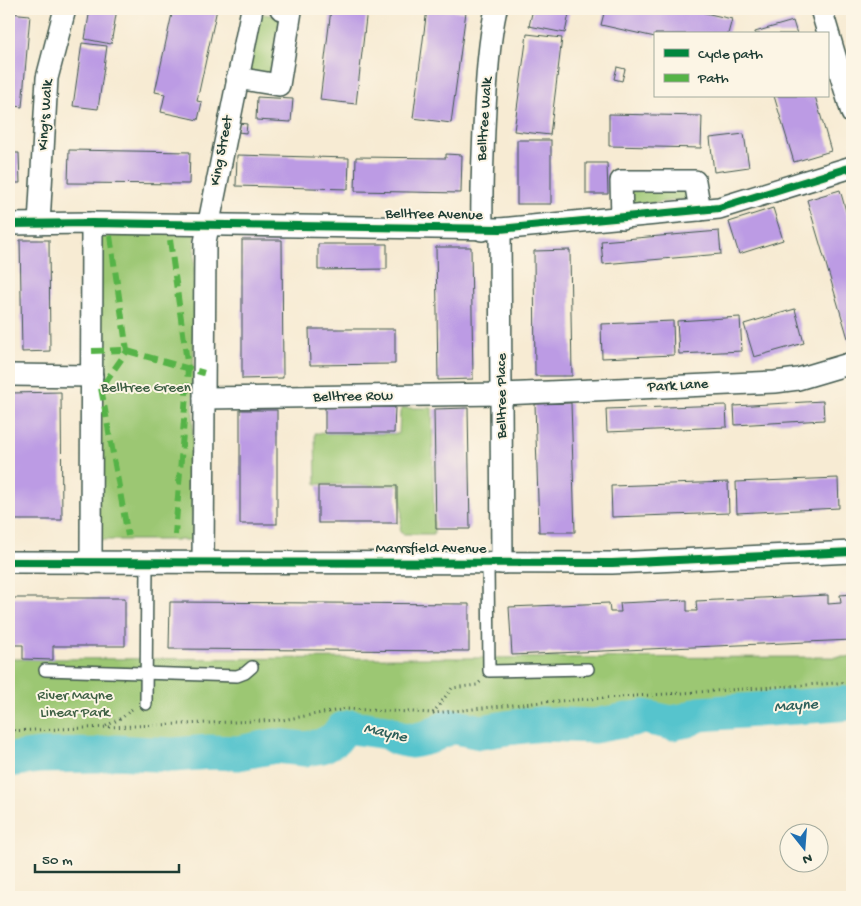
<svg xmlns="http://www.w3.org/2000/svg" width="861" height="906" font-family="'Gochi Hand',sans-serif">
<rect width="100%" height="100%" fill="#fcf5e5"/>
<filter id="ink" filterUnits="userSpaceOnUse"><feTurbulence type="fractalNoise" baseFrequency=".02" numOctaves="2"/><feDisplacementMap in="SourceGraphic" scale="10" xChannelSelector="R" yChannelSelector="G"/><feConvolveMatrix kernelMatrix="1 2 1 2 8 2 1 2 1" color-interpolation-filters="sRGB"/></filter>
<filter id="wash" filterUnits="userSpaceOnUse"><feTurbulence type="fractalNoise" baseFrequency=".0096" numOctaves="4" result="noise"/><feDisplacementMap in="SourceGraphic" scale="20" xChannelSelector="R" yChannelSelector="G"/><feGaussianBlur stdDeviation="1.12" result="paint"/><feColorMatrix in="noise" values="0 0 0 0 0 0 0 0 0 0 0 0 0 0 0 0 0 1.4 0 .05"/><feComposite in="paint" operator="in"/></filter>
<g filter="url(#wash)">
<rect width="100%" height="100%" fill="#f7ebd3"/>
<g fill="#9cc773" stroke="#5e8254">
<path d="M265,14L280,17L274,73L267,75L248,71L258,15Z"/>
<path d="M631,191H687L689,199L636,205L632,203Z"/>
<path d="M109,229L195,231L192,540H98L99,237Z"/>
<path d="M403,408H432L434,534H403L400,532L402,512L400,486L316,484L315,433L399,434L400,412Z"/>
<path d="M852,657V704L9,753V659Z"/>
</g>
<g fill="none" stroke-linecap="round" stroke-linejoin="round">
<path stroke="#57c4cd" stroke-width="35" d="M9,760L40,756L97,755L115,752L173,755L209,752L238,753L275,746L305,749L322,746L335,739L343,729L352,727L387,732L397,738L412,741L429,737L451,726L481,732L506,728L542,724L594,726L644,717L672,723L687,720L700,714L852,703"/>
</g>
<g id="blocks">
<g fill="#bc9be4">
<path d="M90,9H117L111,44L85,39Z"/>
<path d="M173,9H217L197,101L202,102L198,120L161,112L165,94L155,92Z"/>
<path d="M331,9H367L356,104L320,100Z"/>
<path d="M427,9L466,12L451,123L413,118Z"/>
<path d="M533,9H570L565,33L529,26Z"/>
<path d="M605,9H687L732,19L728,34H655V37L601,25Z"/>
<path d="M9,13L30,15L22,107L9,105Z"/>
<path d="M793,21L797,34H755V32Z"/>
<path d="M527,34L562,38L550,135L514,131Z"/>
<path d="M82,43L107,46L98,109L73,106Z"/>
<path d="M617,67L625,69L622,81L614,79Z"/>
<path d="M774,96H815L831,151L794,162Z"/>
<path d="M257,97L293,99L291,122L256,120Z"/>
<path d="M609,114L702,116L701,148L609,146Z"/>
<path d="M239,123L247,124L246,133L238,132Z"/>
<path d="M744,134L749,167L714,172L710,138Z"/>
<rect x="517" y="140" width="34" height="64"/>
<path d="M69,150L190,152L189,184L68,183Z"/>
<path d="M9,153H19L20,183H9Z"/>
<path d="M446,154L462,155L461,193L355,191L356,157L446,158Z"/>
<path d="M237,155L349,158L348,189L236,186Z"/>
<path d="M586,163H607L608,194H586Z"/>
<path d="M840,190L852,232V345H850L807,200Z"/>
<path d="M773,208L783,240L739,254L729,222Z"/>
<path d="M719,231L721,254L603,264L601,241Z"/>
<path d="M20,240H49L50,351L22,352Z"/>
<path d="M242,240H282L283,378L242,379Z"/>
<path d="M318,244H387V269L318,270Z"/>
<path d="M436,247H471L473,379L438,380Z"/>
<path d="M570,250L572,376H535L534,251Z"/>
<path d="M795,309L804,343L754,357L744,324Z"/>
<path d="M740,317L742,351L679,354L677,321Z"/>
<path d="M673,321L674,355L602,358L601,324Z"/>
<path d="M309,329H395V364L310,365Z"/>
<path d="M61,392L62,520H11L10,393Z"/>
<path d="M823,401L824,420L735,425L734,406Z"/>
<path d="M571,403L575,532H539L535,404Z"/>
<path d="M726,405L727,427L607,432L606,409Z"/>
<path d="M325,407H395L394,433H325Z"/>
<path d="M468,408L470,529H436L434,409Z"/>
<rect x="240" y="410" width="37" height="114"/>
<path d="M838,478L839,508L737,513L736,482Z"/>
<path d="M728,482L729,513L612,517L611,486Z"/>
<rect x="318" y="486" width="79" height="37"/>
<path d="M852,594V640L512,655L509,607L609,603L610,612H621L620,603L687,600V611H697L696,601L828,595V604L841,603L840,595Z"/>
<path d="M9,598H125V646H53V660L23,659V645H9Z"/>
<path d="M170,602L469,604V651L169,649Z"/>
</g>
</g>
</g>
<g filter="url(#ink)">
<use href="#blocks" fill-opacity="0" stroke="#3f574c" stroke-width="1"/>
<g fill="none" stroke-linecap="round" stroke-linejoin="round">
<defs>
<g id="lane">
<path d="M488,563L489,671L588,669"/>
<path d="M45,670L237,676L245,673L252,667"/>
<path d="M146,704L147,562"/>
</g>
<g id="street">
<path d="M821,9L852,113"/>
<path d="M237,78L279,85L291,11L281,9"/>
<path d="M622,218L621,181H695L700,210"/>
<path d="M9,224L92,223L500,229L719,208L852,167"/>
<path d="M39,224L47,78L65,9"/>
<path d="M500,229L502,563"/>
<path d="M482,230C481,189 483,149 485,108C487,75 489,41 496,9"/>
<path d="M9,375L92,376"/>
<path d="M204,398L502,394L775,382L798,379L852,363"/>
<path d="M9,562L612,563L852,552"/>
<path d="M203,562L205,242L252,9"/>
<path d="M91,563L92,223"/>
</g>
</defs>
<use href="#lane" stroke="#3f574c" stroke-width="14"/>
<use href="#street" stroke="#3f574c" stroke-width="24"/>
<g stroke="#3f574c" stroke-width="3" stroke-dasharray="1 4" stroke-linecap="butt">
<path d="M433,713L452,688L477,685L481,681"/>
<path d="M106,726L123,717L132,709"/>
<path d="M9,731L282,720L346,709L433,713L542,702L852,682"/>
</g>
<use href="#lane" stroke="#fff" stroke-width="11"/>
<use href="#street" stroke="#fff" stroke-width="21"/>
<g stroke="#55b346" stroke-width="6" stroke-dasharray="12 6" stroke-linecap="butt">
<path d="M110,236L127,351L101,388L128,536"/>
<path d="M170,240L188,369L175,535"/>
<path d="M92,351L124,350L204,373"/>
</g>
<defs>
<g id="cycleway">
<path d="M9,224L92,223L500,229L719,208L852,167"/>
<path d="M9,562L612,563L852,552"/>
</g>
</defs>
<use href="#cycleway" stroke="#fcf5e5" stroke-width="11"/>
<use href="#cycleway" stroke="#00873e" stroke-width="8"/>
</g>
</g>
<g text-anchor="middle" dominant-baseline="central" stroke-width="4" stroke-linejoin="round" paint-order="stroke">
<g font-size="15" fill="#1f3d34" stroke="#fcf5e5">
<text transform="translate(46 115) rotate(-86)">King's Walk</text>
<text transform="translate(485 119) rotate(-86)">Belltree Walk</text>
<text transform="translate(222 151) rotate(-79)">King Street</text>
<text transform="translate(434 215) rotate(1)">Belltree Avenue</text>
<text transform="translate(678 386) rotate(-3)">Park Lane</text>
<text transform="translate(502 396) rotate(-90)">Belltree Place</text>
<text transform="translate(353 397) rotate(-1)">Belltree Row</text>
<text x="431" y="549">Marrsfield Avenue</text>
</g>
<g font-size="15" fill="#3e6044" stroke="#fcf5e5">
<text x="146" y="388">Belltree Green</text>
<text x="75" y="696">River Mayne<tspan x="75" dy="17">Linear Park</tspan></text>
</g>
<g font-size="16" font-style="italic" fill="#2d5f5a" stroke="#fcf5e5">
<text transform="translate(796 707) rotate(-4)">Mayne</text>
<text transform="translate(385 734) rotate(13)">Mayne</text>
</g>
</g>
<rect width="861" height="906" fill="none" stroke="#fcf5e5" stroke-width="30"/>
<rect x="654" y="32" width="175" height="65" fill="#fcf5e5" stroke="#a4ab9e"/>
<rect x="664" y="49" width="25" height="8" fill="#00873e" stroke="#a4ab9e"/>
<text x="698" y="58" font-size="15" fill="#1f3d34">Cycle path</text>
<rect x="664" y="74" width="25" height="8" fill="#55b346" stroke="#a4ab9e"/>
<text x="698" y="82" font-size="15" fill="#1f3d34">Path</text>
<g transform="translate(804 848) rotate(163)"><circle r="24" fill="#fcf5e5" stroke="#a4ab9e"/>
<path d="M0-4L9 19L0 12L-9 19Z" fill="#1f6fb2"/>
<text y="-8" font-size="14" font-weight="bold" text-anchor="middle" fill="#1f3d34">N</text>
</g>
<path d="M35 864v8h144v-8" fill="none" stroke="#1f3d34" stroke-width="2.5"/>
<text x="42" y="864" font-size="15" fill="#1f3d34" stroke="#fcf5e5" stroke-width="4" paint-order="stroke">50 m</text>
</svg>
